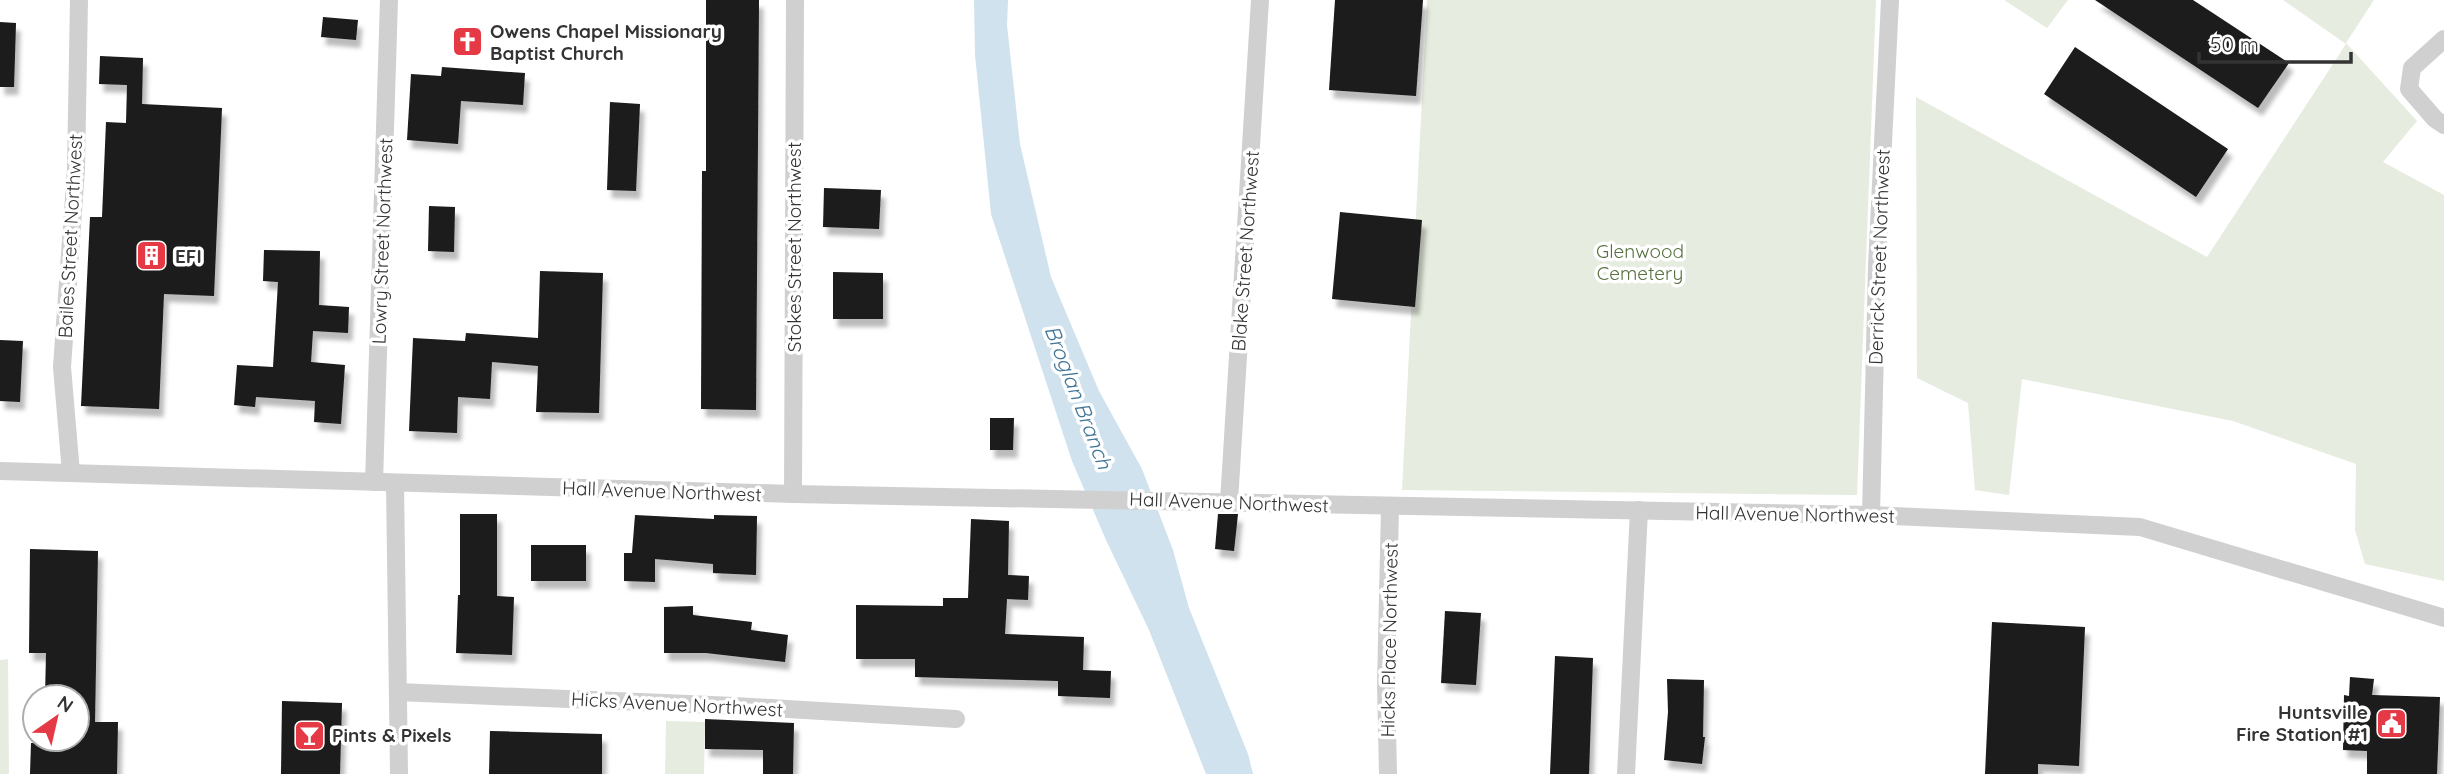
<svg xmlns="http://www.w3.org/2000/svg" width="2444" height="774" font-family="Quicksand,sans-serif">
<defs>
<filter id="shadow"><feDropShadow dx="4.5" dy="8" stdDeviation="2" flood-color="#0004"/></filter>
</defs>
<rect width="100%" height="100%" fill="#fff"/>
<g fill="#e6ecdf">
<path d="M1427,0H1876L1857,495L1402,490Z"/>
<path d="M2004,0H2068L2047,28Z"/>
<path d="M2283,0H2374L2346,43L2417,121L2383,162L2444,195V581L2365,564L2355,530L2356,464L2233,421L2022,379L2009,495L1975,490L1968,403L1917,378L1916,97L2207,257L2346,44Z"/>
<path d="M8,659L9,774H0V660Z"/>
<path d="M666,721L705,722L704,774H665Z"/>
</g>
<path fill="#cfe2ee" d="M974,0H1008L1007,25L1020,144L1051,277L1099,391L1142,469L1173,550L1189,608L1248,754L1253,774H1206L1149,630L1106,540L1072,461L991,214L975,55Z"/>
<g fill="#1a1a1a" filter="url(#shadow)">
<path d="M706,0H759L756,410L701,409L702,171H706Z"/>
<path d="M1335,0H1423L1416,96L1329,90Z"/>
<path d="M2095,0H2193L2289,63L2258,108Z"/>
<path d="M323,17L358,20L356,40L321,37Z"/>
<path d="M0,22L16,23L14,87H0Z"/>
<path d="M2075,47L2228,149L2196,197L2044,94Z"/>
<path d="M100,56L143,58L142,104L222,108L214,296L164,294L159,409L81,406L90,217H102L106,122L126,123L127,85L99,84Z"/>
<path d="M442,67L525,73L523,105L461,101L458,144L407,140L411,74L441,76Z"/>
<path d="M610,102L640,104L636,191L607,190Z"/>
<path d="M824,188L881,190L879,229L823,227Z"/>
<path d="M429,206L455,207L454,252L428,251Z"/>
<path d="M1340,212L1422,220L1415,307L1332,299Z"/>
<path d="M264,250L320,251L319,305L349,307L348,333L313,331L311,362L345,365L341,424L314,422L315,401L256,397L255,407L234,405L237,365L273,367L278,282L263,281Z"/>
<path d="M540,271L603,273L599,413L536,412L538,366L492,362L490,399L458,397L457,433L409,431L413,338L465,341L466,333L538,338Z"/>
<path d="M833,272L883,273V319H833Z"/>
<path d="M0,340L23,341L20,402L0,401Z"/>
<path d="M990,418H1014L1013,450H990Z"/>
<path d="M460,514H497V596L514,597L512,655L456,653L458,595H460Z"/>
<path d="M1218,514H1238L1234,551L1215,549Z"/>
<path d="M635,515L714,519V515L757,516L756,575L713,573V564L655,559V582L624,581V553H632Z"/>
<path d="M971,519L1009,521L1008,575L1029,576L1028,600L1007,599L1005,634L1084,637L1083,670L1111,671L1110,698L1058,696V681L915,677V659H856V605L943,606V598H968Z"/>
<rect x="531" y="545" width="55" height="36"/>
<path d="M30,549L98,551L95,722H118L117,774H30L31,743H44V739H77V697H45L46,653H29Z"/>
<path d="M693,606V615L752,622L751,630L788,635L785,662L706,653H664V607Z"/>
<path d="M1445,611L1481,613L1476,685L1441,683Z"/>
<path d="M1992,622L2085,627L2079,766L2038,764V774H1985Z"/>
<path d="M1555,656L1593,658L1589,774H1550Z"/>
<path d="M2350,677L2374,679L2372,695L2440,697L2437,774H2367V751L2343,750L2344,695L2349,696Z"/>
<path d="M1667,679L1704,680L1703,737H1705L1702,764L1664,760L1668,712Z"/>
<path d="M282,701L342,703L340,774H281Z"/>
<path d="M705,719L794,723L793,774H763V750L705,749Z"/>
<path d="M490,731L602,734V774H489Z"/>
</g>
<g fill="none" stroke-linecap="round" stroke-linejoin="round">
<g stroke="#d0d0d0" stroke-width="18">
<path d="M2444,39L2412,68L2409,89L2435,119L2444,125"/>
<path d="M0,471L793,494L1871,515L2140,527L2444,618"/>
<path d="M71,473L62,367L76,169L79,0"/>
<path d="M374,482L389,0"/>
<path d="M395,483L399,774"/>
<path d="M793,494L795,0"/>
<path d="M1229,502L1260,0"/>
<path d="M1871,515L1877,266L1890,0"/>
<path d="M398,692L735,706L956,719"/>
<path d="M1388,774L1386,685L1390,507"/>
<path d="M1626,774L1639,510"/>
</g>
</g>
<defs>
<symbol id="church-square" viewBox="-11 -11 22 22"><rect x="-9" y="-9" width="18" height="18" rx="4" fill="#e63946" stroke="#fff"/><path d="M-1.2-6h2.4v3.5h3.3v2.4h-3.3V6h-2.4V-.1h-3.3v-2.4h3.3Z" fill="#fff"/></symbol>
<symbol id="building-square" viewBox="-11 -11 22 22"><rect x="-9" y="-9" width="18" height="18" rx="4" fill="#e63946" stroke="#fff"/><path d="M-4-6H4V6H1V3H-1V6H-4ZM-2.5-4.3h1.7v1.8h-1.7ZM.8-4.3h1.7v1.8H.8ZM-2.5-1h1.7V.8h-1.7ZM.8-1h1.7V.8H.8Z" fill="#fff"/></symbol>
<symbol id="civic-square" viewBox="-11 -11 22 22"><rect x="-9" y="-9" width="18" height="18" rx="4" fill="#e63946" stroke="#fff"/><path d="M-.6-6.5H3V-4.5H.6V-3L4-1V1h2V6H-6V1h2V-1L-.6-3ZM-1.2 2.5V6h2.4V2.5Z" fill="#fff"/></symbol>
<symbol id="bar-square" viewBox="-11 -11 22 22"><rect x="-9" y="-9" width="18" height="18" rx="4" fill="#e63946" stroke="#fff"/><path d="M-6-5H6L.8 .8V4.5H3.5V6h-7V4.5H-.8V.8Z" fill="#fff"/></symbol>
</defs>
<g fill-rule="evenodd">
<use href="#church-square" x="450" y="24" width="35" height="35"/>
<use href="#building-square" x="134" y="238" width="35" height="35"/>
<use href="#civic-square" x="2374" y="706" width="35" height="35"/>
<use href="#bar-square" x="292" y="718" width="35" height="35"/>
</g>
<g text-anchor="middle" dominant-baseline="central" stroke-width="7" stroke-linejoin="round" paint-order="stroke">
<g font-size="19" font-weight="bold" fill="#333" stroke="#fff" text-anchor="start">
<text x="490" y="31">Owens Chapel Missionary<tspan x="490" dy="22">Baptist Church</tspan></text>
<text x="175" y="256">EFI</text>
<text x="2368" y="712" text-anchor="end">Huntsville<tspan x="2368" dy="22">Fire Station #1</tspan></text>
<text x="332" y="735">Pints &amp; Pixels</text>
</g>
<g font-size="19" fill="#333" stroke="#fff">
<text transform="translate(70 236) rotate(-87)">Bailes Street Northwest</text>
<text transform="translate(382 241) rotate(-88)">Lowry Street Northwest</text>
<text transform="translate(794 247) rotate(-90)">Stokes Street Northwest</text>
<text transform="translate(1245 251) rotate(-86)">Blake Street Northwest</text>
<text transform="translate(1879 257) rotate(-88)">Derrick Street Northwest</text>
<text transform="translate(662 491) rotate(2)">Hall Avenue Northwest</text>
<text transform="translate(1229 502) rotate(2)">Hall Avenue Northwest</text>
<text transform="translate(1795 514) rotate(1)">Hall Avenue Northwest</text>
<text transform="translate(1389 640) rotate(-89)">Hicks Place Northwest</text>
<text transform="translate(677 704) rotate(3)">Hicks Avenue Northwest</text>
</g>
<g font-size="19" fill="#56703f" stroke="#fff">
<text x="1640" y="251">Glenwood<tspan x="1640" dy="22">Cemetery</tspan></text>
</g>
<g font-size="21" font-style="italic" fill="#3f7597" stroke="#fff">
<text transform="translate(1079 397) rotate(69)">Broglan Branch</text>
</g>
</g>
<g transform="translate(56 718) rotate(34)"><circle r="33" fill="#ffffff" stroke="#adadad" stroke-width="2"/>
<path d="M0-5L12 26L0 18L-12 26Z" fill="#e63946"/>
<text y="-10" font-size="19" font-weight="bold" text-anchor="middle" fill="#333333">N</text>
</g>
<path d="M2199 52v10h152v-10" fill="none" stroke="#333333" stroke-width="3.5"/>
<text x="2210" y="52" font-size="21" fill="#333333" stroke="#ffffff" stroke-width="5" paint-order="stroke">50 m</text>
</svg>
